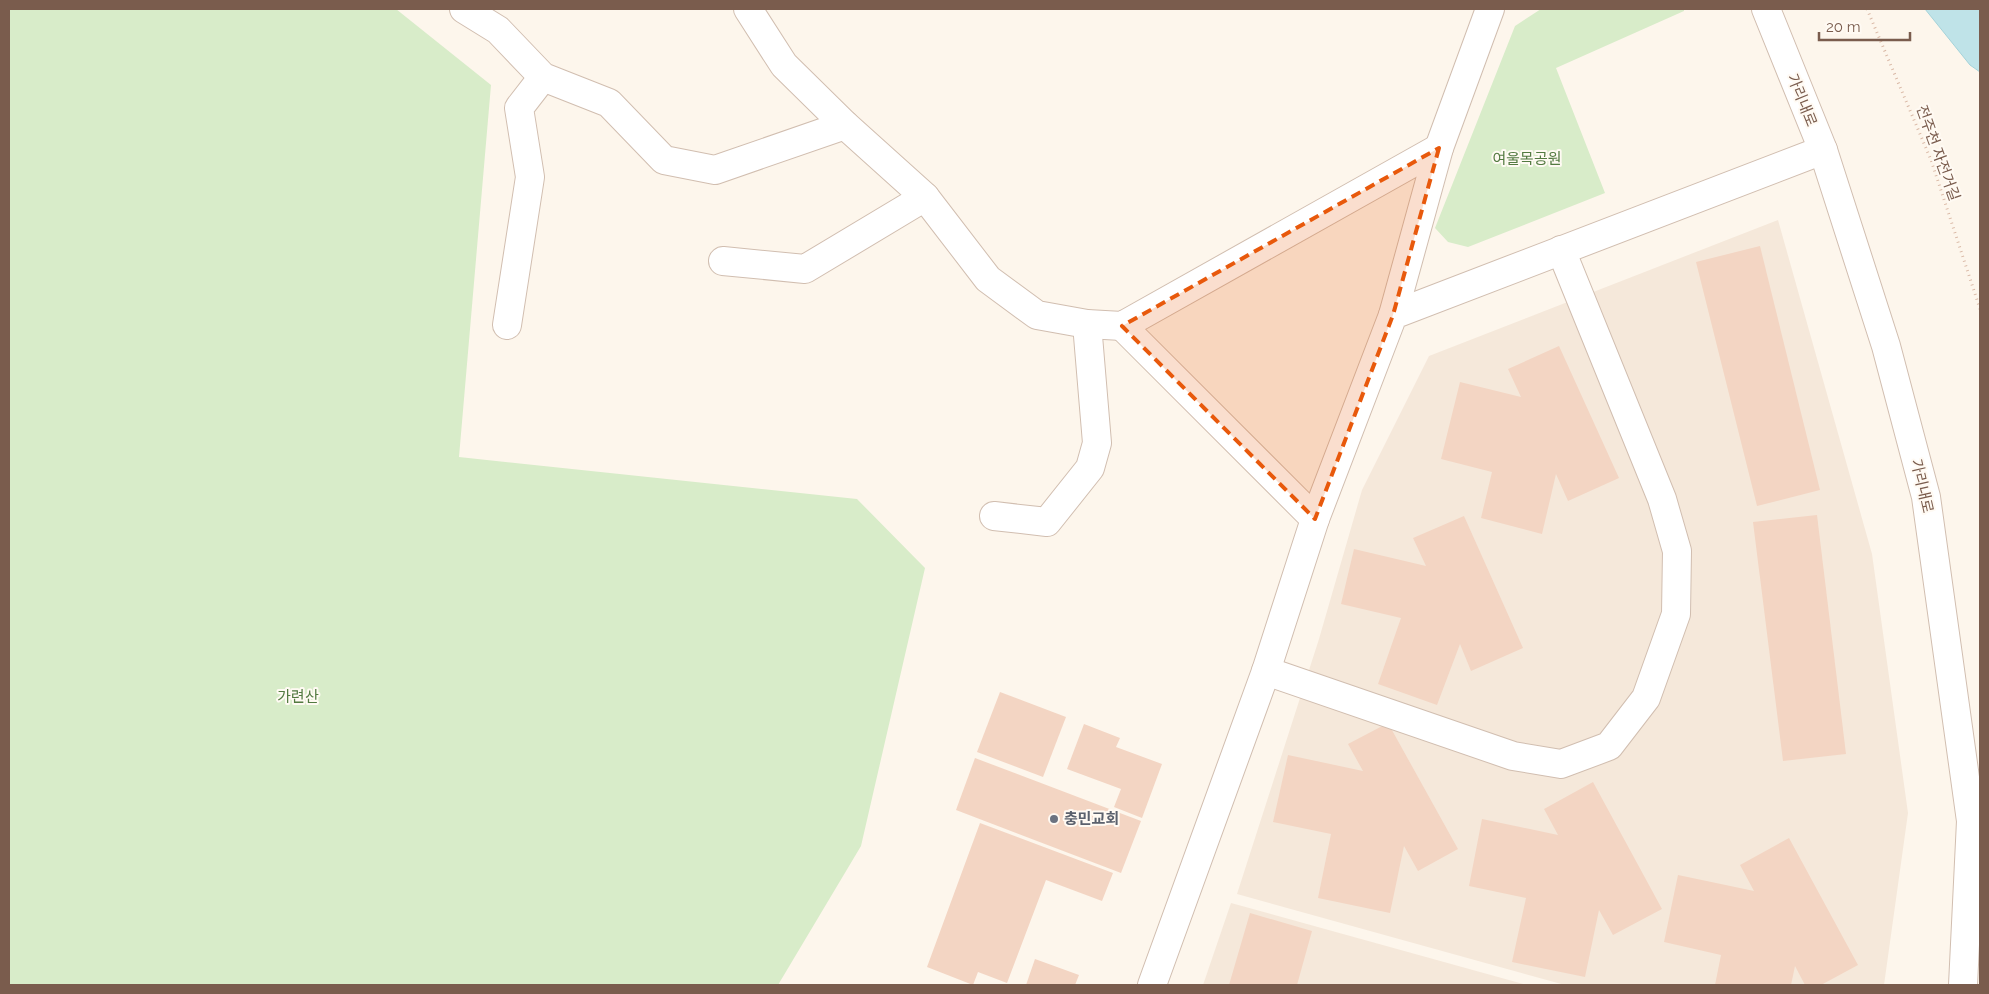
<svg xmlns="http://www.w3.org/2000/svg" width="1989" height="994" font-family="Raleway,'Noto Sans KR',sans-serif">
<rect width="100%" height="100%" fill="#fdf6ec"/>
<g fill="#f5e8da">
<path d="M1778,220L1872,554L1908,813L1884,985H1565L1237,894L1319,639L1362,490L1429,356Z"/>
<path d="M1231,903L1527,985H1203Z"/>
</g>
<g fill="#d8ecc9">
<path d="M9,9H396L491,85L459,457L857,499L925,568L861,846L778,985H9Z"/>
<path d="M1541,9H1684V11L1556,68L1605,193L1468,247L1448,242L1435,228L1515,26Z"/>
</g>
<path fill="#bfe3e8" stroke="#a5d3da" d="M1925,9H1980V72L1970,65Z"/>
<g fill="#f3d5c3">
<path d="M1760,246L1820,490L1757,506L1696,262Z"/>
<path d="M1559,346L1619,478L1568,501L1556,474L1542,534L1481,518L1492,472L1441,459L1460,382L1521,397L1508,369Z"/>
<path d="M1817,515L1846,754L1783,761L1753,522Z"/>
<path d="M1464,516L1523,648L1471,671L1460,644L1437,705L1378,684L1401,618L1341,604L1354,549L1426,566L1413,538Z"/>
<path d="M1000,692L1066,717L1043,777L977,752Z"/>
<path d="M1388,723L1458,849L1418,871L1404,846L1390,913L1318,898L1331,834L1273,822L1288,755L1363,771L1348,744Z"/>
<path d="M1084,724L1120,738L1116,747L1162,764L1142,818L1114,807L1121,789L1067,769Z"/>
<path d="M975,758L1141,821L1121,873L956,810Z"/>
<path d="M1593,782L1662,909L1613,935L1599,910L1585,977L1512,962L1526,898L1469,886L1482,819L1558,835L1544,809Z"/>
<path d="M980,823L1113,873L1102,901L1046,880L1007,983L978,972L973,985L927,967Z"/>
<path d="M1789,838L1858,965L1821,985H1805L1795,966L1791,985H1715L1721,955L1664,942L1678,875L1754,891L1740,865Z"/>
<path d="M1250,913L1312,931L1297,985H1229Z"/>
<path d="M1035,959L1079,975L1075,985H1026Z"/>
</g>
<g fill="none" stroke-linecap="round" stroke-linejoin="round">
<defs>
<g id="minor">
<path d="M464,9L498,30L543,77L609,103L664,160L715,170L845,125"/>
<path d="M748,9L784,65L845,125L925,197L988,279L1037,315L1087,324L1122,326L1439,148"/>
<path d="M1766,9L1823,150L1886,346L1926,497L1971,821L1963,985"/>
<path d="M723,261L805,269L925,197"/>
<path d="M1393,315L1439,148L1490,9"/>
<path d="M507,325L530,177L519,108L543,77"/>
<path d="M1122,326L1315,519"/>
<path d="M994,516L1047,522L1090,468L1097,443L1087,324"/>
<path d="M1266,671L1513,756L1561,764L1609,746L1646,698L1676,614L1677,551L1662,499L1561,250"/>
<path d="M1152,985L1266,671L1315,519L1393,315L1823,150"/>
</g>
</defs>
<use href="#minor" stroke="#d1beb0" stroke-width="30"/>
<path stroke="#d9b8a5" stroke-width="3" stroke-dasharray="1 4" stroke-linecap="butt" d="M1867,9L1931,160L1980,309"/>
<use href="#minor" stroke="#fff" stroke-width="28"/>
</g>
<path fill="#e8590c" fill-opacity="0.2" stroke="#e8590c" stroke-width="4" stroke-dasharray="10 6" stroke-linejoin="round" d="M1439,148L1393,315L1315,519L1122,326Z"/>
<circle fill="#6b7280" stroke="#fffaf3" stroke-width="2" cx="1054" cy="819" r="5"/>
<g text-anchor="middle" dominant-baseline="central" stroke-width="4" stroke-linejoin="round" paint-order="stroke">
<g font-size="15" fill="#7a5c4d" stroke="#fffaf3">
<text transform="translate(1802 100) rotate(68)">가리내로</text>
<text transform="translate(1938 153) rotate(70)">전주천 자전거길</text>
<text transform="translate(1922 486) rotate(77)">가리내로</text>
</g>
<g font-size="15" fill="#537a41" stroke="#fffaf3">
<text x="1527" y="159">여울목공원</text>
<text x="298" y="697">가련산</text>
</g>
<g font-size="15" font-weight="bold" fill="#5b616d" stroke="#fffaf3" text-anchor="start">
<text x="1064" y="819">충민교회</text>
</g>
</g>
<rect width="1989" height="994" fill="none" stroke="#7a5c4d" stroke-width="20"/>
<path d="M1819 32v8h91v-8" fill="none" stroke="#7a5c4d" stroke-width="2.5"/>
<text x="1826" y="32" font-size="15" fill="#7a5c4d" stroke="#fffaf3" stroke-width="4" paint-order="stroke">20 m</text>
</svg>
